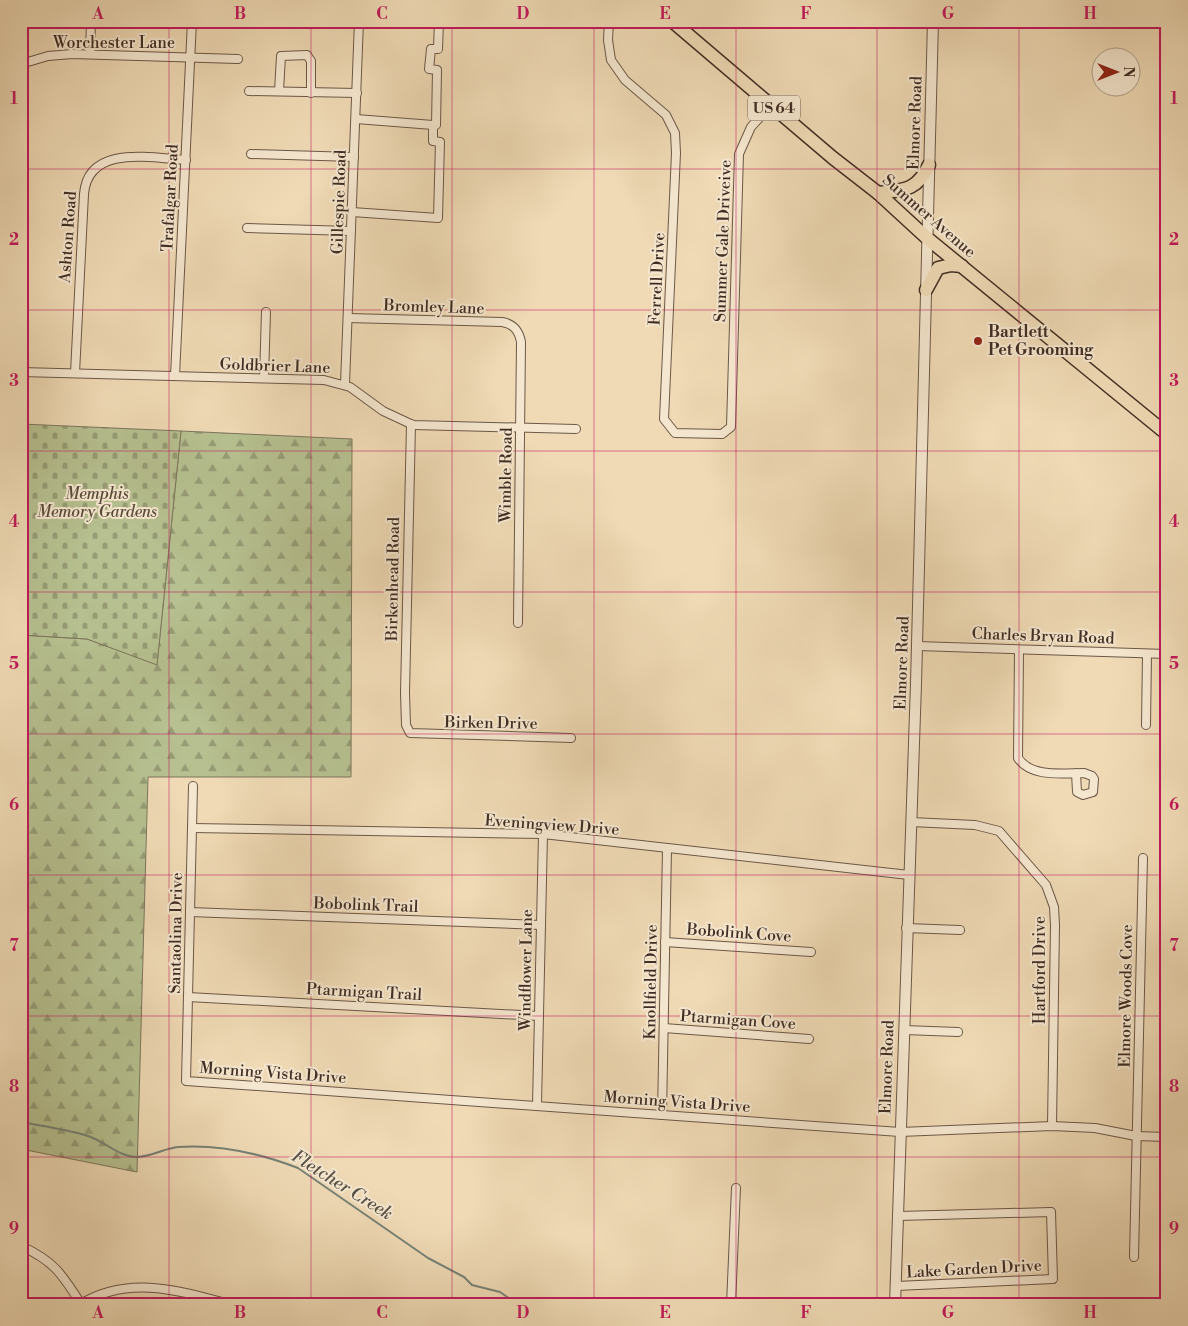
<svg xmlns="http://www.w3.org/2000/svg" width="1188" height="1326" font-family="'Libre Bodoni',serif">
<defs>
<pattern id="forest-firs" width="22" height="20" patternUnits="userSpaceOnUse" patternTransform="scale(1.25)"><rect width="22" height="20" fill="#b6c090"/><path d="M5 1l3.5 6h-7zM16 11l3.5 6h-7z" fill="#969c75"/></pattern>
<pattern id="cemetery-stones" width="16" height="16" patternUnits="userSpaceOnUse" patternTransform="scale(1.25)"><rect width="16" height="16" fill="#b6c090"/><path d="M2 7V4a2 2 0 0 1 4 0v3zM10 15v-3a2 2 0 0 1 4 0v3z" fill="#969c75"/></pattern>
</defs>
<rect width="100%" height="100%" fill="#efdab5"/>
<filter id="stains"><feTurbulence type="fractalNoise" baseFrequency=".004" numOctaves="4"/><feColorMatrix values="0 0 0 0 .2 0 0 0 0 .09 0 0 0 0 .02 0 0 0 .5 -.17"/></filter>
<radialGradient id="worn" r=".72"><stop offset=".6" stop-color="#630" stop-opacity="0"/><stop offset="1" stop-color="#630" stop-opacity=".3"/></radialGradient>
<path fill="url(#forest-firs)" stroke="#7c765a" d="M181,431L352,439L351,777H148L137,1172L21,1149V635L87,639L157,664Z"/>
<path fill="url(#cemetery-stones)" stroke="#7c765a" d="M21,424L181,431L157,665L87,639L21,635Z"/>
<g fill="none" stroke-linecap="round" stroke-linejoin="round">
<path stroke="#768276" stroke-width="2" d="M21,1122C42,1126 65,1129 85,1135C104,1140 118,1157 137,1157C151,1157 165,1148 178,1147C220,1144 259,1153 298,1168L428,1258L464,1277L472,1285L500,1292L519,1305"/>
<defs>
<g id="minor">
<path d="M609,21L608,40L611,60L625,80L666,115L675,133L676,153L664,419L675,433L722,434L731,427L739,154L751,127L771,105"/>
<path d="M90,54L91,21"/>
<path d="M21,64L48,56L72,54L238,59"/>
<path d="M249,91L357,93"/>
<path d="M279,91L281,56L307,55L311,61V93"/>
<path d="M356,119L433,125"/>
<path d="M251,154L354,157"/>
<path d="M352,212L438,218L440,142L433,141V125H436L437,70L429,69L431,49H438L439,21"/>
<path d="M247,228L351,231"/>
<path d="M348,318L502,322C514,324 519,331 521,342L518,623"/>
<path d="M21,372L324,380L350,387L383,411L413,425L576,429"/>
<path d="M75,373L84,194C88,144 152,158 186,160"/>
<path d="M175,376L192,21"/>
<path d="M264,378L266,312"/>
<path d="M345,384L359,21"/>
<path d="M411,424L405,693L406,725L410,733L571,738"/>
<path d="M917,646L1167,654"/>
<path d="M1019,650L1018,758C1031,778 1063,773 1084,773L1092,776L1094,779L1093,792L1083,795L1077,792L1076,773"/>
<path d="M1146,725L1147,654"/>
<path d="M193,786L186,1081L900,1132L1052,1126L1095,1128L1136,1136L1167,1137"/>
<path d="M911,822L975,825L999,831L1046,885L1054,907L1055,925L1052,1126"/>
<path d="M192,828L543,834L909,875"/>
<path d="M190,912L541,925"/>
<path d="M906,928L960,930"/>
<path d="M665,942L811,952"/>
<path d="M188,997L539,1016"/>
<path d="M664,1028L809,1039"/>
<path d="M904,1030L958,1032"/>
<path d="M537,1105L543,834"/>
<path d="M662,1115L667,849"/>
<path d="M21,1246C54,1261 62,1274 81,1304"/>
<path d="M1134,1257L1143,858"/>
<path d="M896,1286L1053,1279L1051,1212L899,1216"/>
<path d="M79,1305C129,1274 180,1291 233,1305"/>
<path d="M731,1305L736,1188"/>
</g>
<path id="tertiary" d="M895,1305L916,684L933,21"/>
<g id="primary">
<path d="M672,21L833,158L878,193L927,238L1167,434"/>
<path d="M878,193C904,190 917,191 929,165"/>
<path d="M926,290L938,268L951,265L962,266"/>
</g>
</defs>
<use href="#minor" stroke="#6c5848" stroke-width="10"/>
<use href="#tertiary" stroke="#6c5848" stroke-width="12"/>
<use href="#primary" stroke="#412d24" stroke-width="15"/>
<use href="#minor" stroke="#f5e7cf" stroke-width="8"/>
<use href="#tertiary" stroke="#f5e7cf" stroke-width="10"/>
<use href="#primary" stroke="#efdab5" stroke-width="12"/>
</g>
<path fill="none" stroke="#c2185b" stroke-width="1" stroke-opacity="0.55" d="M169,21V1305M311,21V1305M452,21V1305M594,21V1305M736,21V1305M877,21V1305M1019,21V1305M21,169H1167M21,310H1167M21,451H1167M21,592H1167M21,734H1167M21,875H1167M21,1016H1167M21,1157H1167"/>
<circle fill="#8f2418" stroke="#f5e7cf" stroke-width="2" cx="978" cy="341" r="5"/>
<g text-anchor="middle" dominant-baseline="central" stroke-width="4" stroke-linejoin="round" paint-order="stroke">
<rect fill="#f5e7cf" stroke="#776557" stroke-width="1" x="748" y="95.5" width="52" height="25" rx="4"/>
<g font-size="15" font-weight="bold" fill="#412d24">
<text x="774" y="108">US 64</text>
</g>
<g font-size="16" fill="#412d24" stroke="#f5e7cf">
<text x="114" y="43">Worchester Lane</text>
<text transform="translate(915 123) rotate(-88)">Elmore Road</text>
<text transform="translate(170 198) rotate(-87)">Trafalgar Road</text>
<text transform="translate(339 202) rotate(-88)">Gillespie Road</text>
<text transform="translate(929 216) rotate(41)">Summer Avenue</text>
<text transform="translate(68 237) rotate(-86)">Ashton Road</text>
<text transform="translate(723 241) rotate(-88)">Summer Gale Driveive</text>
<text transform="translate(657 279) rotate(-87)">Ferrell Drive</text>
<text transform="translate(434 307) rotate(2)">Bromley Lane</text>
<text transform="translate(275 366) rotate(2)">Goldbrier Lane</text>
<text transform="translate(506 475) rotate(-89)">Wimble Road</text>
<text transform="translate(393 579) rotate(-89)">Birkenhead Road</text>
<text transform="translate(1043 636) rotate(2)">Charles Bryan Road</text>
<text transform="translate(902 663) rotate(-88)">Elmore Road</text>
<text transform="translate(491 723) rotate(1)">Birken Drive</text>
<text transform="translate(552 825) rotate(4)">Eveningview Drive</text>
<text transform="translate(366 905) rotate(2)">Bobolink Trail</text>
<text transform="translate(176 933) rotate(-89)">Santaolina Drive</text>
<text transform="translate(739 933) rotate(4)">Bobolink Cove</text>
<text transform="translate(526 970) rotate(-89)">Windflower Lane</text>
<text transform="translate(1040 970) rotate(-90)">Hartford Drive</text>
<text transform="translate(651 982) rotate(-89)">Knollfield Drive</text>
<text transform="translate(364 992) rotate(3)">Ptarmigan Trail</text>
<text transform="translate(1126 996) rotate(-89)">Elmore Woods Cove</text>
<text transform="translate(738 1020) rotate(4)">Ptarmigan Cove</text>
<text transform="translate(887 1067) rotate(-88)">Elmore Road</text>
<text transform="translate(273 1073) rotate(4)">Morning Vista Drive</text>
<text transform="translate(677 1102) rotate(4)">Morning Vista Drive</text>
<text transform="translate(974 1269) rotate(-3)">Lake Garden Drive</text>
</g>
<g font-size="16" font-weight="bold" fill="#412d24" stroke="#f5e7cf" text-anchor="start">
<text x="988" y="332">Bartlett<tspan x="988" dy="18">Pet Grooming</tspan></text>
</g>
<g font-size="16" font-style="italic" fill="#584a3a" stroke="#f5e7cf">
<text x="97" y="494">Memphis<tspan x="97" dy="18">Memory Gardens</tspan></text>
</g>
<g font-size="18" font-style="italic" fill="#575046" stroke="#f5e7cf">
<text transform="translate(342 1185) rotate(32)">Fletcher Creek</text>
</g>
</g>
<rect width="1188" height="1326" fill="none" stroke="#efdab5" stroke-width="55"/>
<g transform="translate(1116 72) rotate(90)"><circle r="24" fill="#f5e7cf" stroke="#ad9d8b"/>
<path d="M0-4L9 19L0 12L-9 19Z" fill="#8f2418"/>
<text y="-8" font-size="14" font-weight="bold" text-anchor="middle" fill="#412d24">N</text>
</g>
<rect x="28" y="28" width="1132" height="1270" fill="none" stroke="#c2185b" stroke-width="2"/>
<g font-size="16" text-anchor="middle" font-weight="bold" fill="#c2185b">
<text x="98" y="19">A</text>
<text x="240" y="19">B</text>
<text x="382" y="19">C</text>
<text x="523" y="19">D</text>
<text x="665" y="19">E</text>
<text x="806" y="19">F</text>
<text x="948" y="19">G</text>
<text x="1090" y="19">H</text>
<text x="14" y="104">1</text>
<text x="1174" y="104">1</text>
<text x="14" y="245">2</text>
<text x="1174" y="245">2</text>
<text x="14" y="386">3</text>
<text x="1174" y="386">3</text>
<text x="14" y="527">4</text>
<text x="1174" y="527">4</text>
<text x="14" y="669">5</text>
<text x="1174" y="669">5</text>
<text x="14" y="810">6</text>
<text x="1174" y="810">6</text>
<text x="14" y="951">7</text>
<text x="1174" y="951">7</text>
<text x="14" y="1092">8</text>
<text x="1174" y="1092">8</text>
<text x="14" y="1234">9</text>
<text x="1174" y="1234">9</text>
<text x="98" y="1318">A</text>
<text x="240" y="1318">B</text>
<text x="382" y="1318">C</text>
<text x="523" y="1318">D</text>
<text x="665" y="1318">E</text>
<text x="806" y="1318">F</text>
<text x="948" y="1318">G</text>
<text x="1090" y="1318">H</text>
</g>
<rect width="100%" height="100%" filter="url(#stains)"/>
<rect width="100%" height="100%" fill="url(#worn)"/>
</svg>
